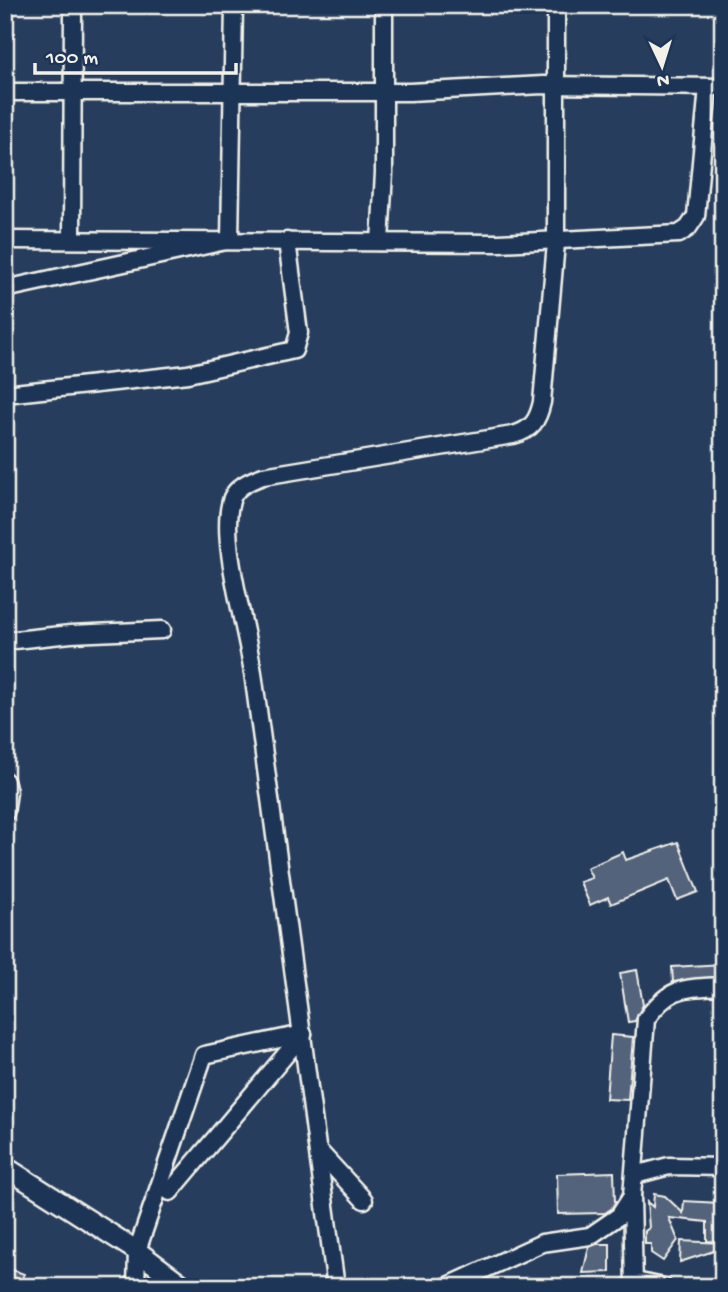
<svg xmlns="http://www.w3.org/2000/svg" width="728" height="1292" font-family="'Gochi Hand',sans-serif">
<rect width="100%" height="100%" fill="#263d5d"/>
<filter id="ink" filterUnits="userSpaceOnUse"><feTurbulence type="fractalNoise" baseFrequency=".0143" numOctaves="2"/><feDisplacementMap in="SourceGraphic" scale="14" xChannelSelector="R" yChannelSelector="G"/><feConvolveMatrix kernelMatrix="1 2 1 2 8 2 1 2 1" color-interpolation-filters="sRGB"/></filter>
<g filter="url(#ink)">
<g fill="#52647b" stroke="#f4f1e8" stroke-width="2">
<path d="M678,842L698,892L677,900L669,880L611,904L608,897L590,905L580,882L592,878L587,868L623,852L626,860Z"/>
<path d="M723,964V976L673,982L672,967Z"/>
<path d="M637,970L643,1005L635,1021L628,1022L620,973Z"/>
<path d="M611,1035L633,1037L628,1100L606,1099Z"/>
<path d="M614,1172L615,1203L611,1209L605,1213L558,1214L557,1174Z"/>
<path d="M654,1194L665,1196L683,1213L684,1201L720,1203L723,1242L707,1241V1222L669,1218L678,1240L663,1261L651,1253V1244H645V1231L649,1228L647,1202L653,1207Z"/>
<path d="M681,1241L723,1243V1248L680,1262Z"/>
<path d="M597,1244H610V1272L583,1273L589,1247Z"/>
<path d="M5,1267L24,1274L19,1287H5Z"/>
</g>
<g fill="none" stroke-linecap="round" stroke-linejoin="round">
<defs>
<g id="minor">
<path d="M5,92H410L543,85L723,87"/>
<path d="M72,239L73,5"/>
<path d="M5,240L499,243L679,234L688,228L696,216L708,87"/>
<path d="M380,242L384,173V5"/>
<path d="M5,289L230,240L234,5"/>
<path d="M5,394L188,374L294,350L299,333L287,241"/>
<path d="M5,641L71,634L162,630"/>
<path d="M5,781L8,792L5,813"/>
<path d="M318,1150L364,1200"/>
<path d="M635,1175L669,1166L723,1167"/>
<path d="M170,1192L303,1034"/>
<path d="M635,1281L664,1287"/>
<path d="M456,1286L482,1287"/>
<path d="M136,1287L137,1251L204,1055L303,1034"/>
<path d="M336,1287C309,1082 280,878 253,673C247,629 219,540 231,501C234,487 251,480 263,476L513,435C532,430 538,420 542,402L556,243V5"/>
<path d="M446,1287L542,1243L590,1236L619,1216L632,1196"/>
<path d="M634,1287L632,1196L646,1019C670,986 684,988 723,986"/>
</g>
<path id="tertiary" d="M5,1167L137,1251L185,1287"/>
</defs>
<use href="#minor" stroke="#f4f1e8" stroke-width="21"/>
<use href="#tertiary" stroke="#f4f1e8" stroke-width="24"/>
<use href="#minor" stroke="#1d3557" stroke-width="16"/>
<use href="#tertiary" stroke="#1d3557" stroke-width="19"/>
</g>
</g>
<rect width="728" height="1292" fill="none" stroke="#1d3557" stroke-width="28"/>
<rect x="14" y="14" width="700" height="1264" fill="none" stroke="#f4f1e8" stroke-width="2.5" filter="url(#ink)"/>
<g transform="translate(662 66) rotate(176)" stroke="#1d3557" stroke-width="5" paint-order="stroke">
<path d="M0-5L12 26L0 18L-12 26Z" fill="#f4f1e8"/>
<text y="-10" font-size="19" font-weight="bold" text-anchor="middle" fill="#f4f1e8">N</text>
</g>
<path d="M35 63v10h201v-10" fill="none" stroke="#f4f1e8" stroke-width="3.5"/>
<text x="46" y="63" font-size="21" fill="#f4f1e8" stroke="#1d3557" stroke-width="5" paint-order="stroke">100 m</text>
</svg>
